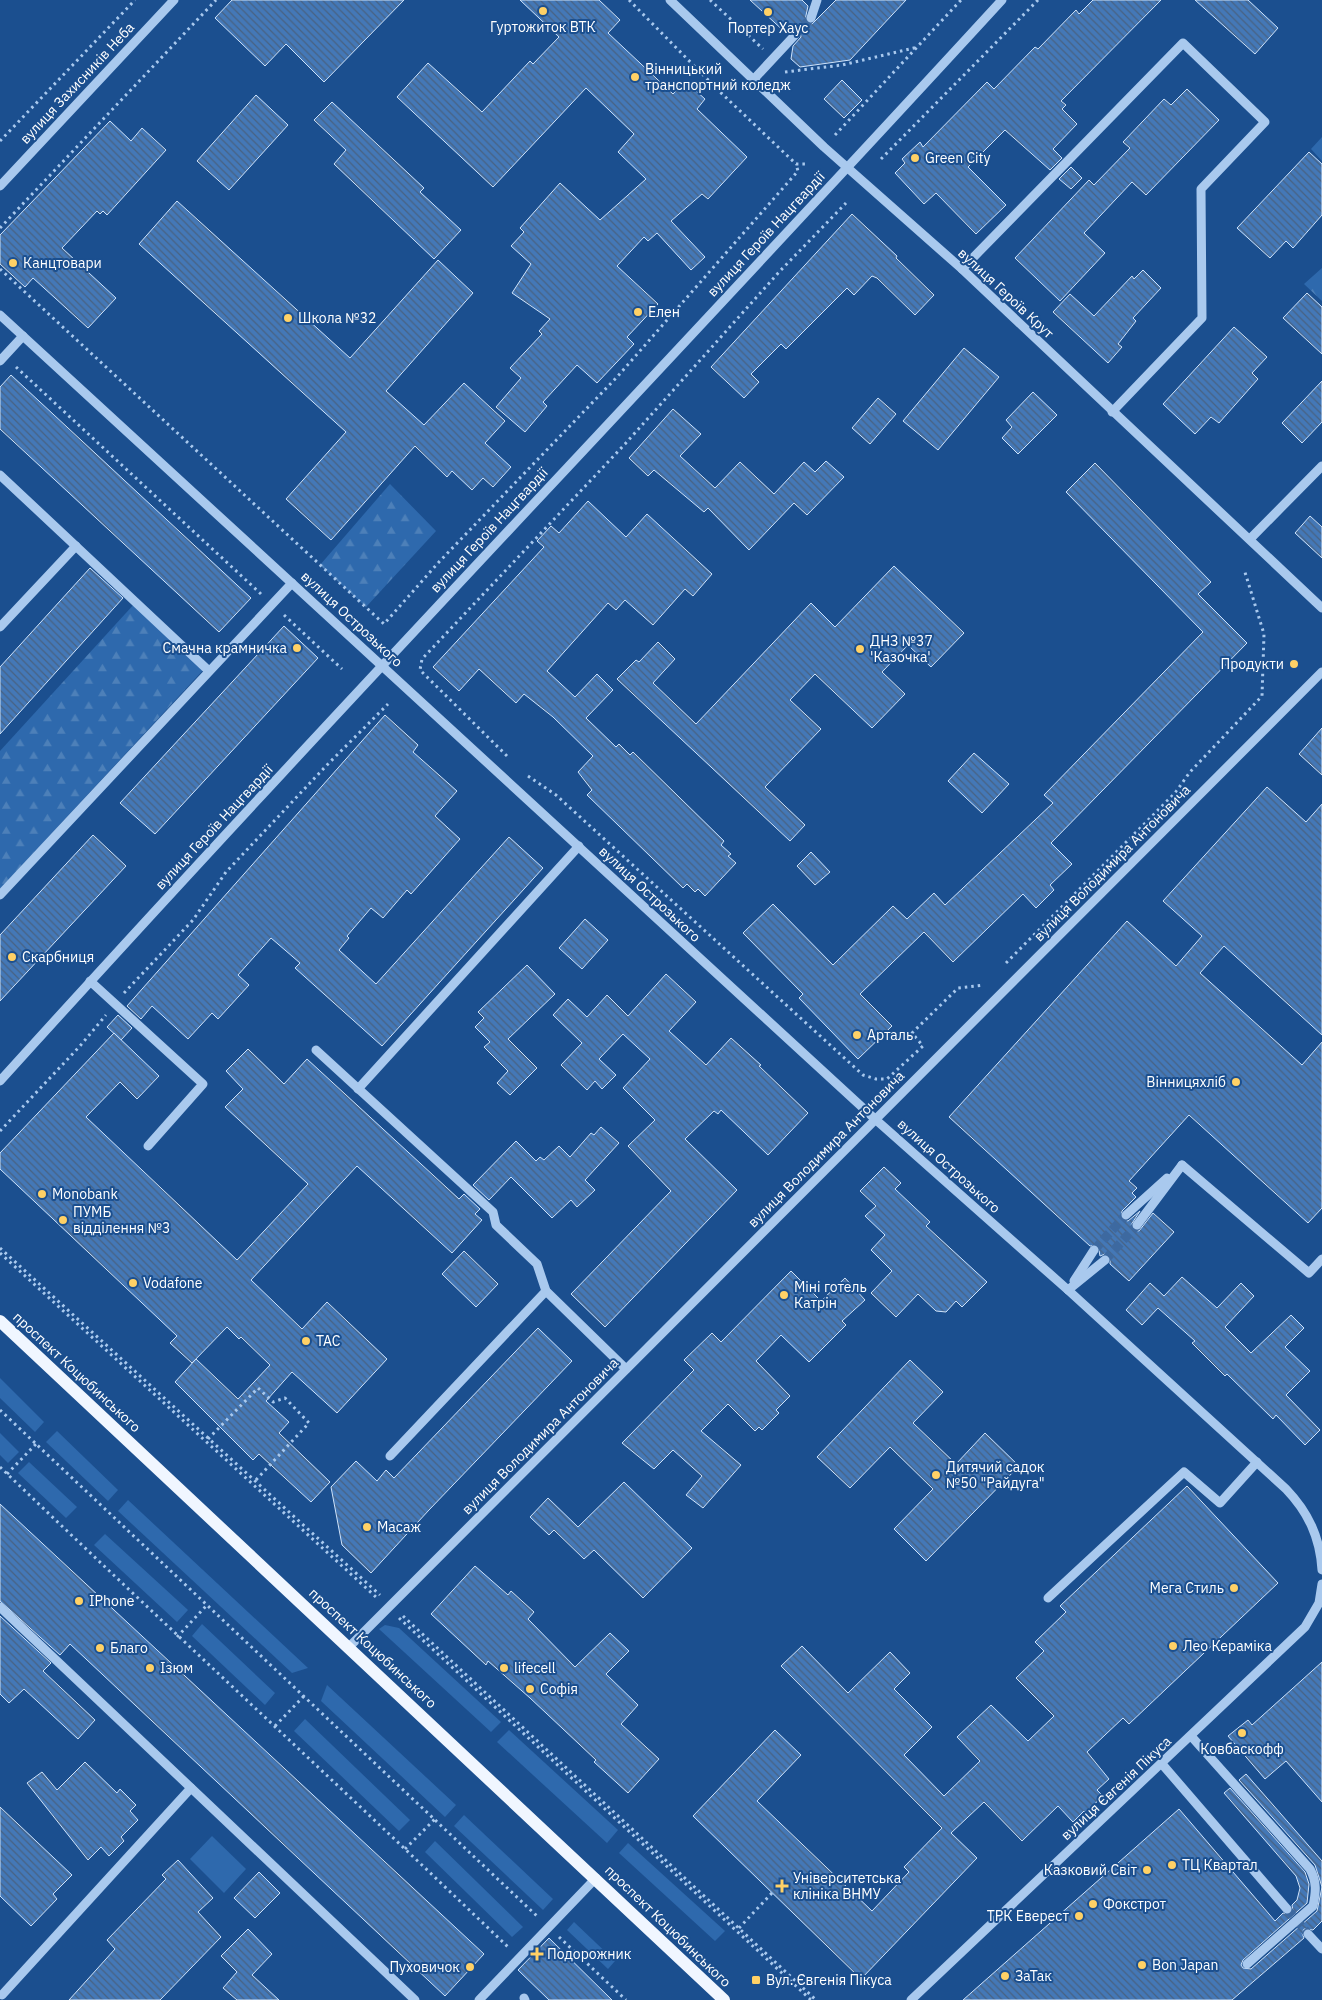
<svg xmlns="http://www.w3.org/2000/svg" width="1322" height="2000" font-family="'IBM Plex Sans',sans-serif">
<defs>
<pattern id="forest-firs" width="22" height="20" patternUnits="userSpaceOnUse" patternTransform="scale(1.25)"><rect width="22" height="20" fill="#2e69ad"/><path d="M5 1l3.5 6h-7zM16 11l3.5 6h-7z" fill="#4d80b9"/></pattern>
<pattern id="building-back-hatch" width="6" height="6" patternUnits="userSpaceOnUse" patternTransform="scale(1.25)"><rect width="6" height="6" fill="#4478b7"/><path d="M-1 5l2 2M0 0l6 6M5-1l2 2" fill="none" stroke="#486282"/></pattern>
</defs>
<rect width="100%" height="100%" fill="#1b4f8f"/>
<g fill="#2e69ad">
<path d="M1322,137V161L1311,149Z"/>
<path d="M0,1378L44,1422L35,1432L0,1398Z"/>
<path d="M57,1431L118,1490L108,1501L46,1442Z"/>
<path d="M0,1433L19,1452L8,1463L0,1455Z"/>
<path d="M29,1462L77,1507L66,1518L18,1473Z"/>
<path d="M128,1500L308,1668L292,1673L118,1511Z"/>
<path d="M105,1534L188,1610L177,1622L94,1545Z"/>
<path d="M202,1624L275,1693L265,1705L192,1636Z"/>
<path d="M385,1625L399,1628L501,1722L491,1732L379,1629Z"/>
<path d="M327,1685L456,1805L445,1817L321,1701Z"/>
<path d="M305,1719L410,1820L399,1831L294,1731Z"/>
<path d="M509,1730L618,1830L607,1843L497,1742Z"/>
<path d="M464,1815L553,1899L543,1910L454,1826Z"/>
<path d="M212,1836L246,1869L224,1893L190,1859Z"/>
<path d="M435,1841L523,1927L512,1937L425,1852Z"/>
<path d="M628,1843L725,1931L715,1941L619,1853Z"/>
<path d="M574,1922L615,1961L608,1969L567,1930Z"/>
</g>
<g fill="url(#forest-firs)">
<path d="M1322,268V301L1304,284Z"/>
<path d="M390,484L436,531L366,607L320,565Z"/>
<path d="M136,602L206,667L0,889V751Z"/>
</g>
<g fill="url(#building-back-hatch)" stroke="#cfe3fa">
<path d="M232,0H404L324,82L286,44L265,66L215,18Z"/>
<path d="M520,0H599L620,20L608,33L673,94L685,81L705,99L697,109L747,157L708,199L702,194L671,221L705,257L691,270L657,233L648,241L644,237L617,266L658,304L627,337L634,344L597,383L577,365L543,402L547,406L525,432L496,407L521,378L510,368L542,334L539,331L550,319L512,293L531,264L511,246L524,232L520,228L560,183L600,220L646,179L618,152L634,134L586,88L493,187L397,97L428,63L482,112L530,61L533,64L559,37Z"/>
<path d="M750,0H802L808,6L805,20L812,24L836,0H906L850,60L800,67L791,59L793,46L801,37L800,31L794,29L787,34Z"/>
<path d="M1093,0H1161L1061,101L1066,105L1062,109L1077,124L1053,149L1062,158L1050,170L1005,130L968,167L1006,205L976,234L936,193L924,204L895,173L905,163L902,159L920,142L923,147L987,82L994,89L1035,47L1038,49L1076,10L1079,14Z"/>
<path d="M1195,0H1248L1278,28L1255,54Z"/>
<path d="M842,80L862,100L844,118L824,99Z"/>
<path d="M1187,89L1219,120L1146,195L1132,182L1084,233L1105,253L1060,301L1015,258L1089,180L1094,185L1130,148L1123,142L1164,99L1171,105Z"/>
<path d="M256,95L288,125L229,190L197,161Z"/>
<path d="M332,102L424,188L420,192L461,230L434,259L334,164L346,150L314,120Z"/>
<path d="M110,121L131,141L142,128L166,150L107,215L103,211L100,214L97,211L62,248L116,298L88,328L33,278L25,287L0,264V235Z"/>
<path d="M1309,152L1322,164V215L1293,248L1286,241L1270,258L1237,228Z"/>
<path d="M1071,167L1082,178L1071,189L1059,179Z"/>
<path d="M177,201L350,358L438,260L473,293L386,391L424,425L464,383L505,421L485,443L511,467L493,487L483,478L472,490L452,471L447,477L415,446L331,540L286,499L346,432L139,244Z"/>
<path d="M852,214L897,256L896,258L934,295L915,315L877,278L872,276L854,295L847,288L786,349L781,344L751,374L759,382L744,398L711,367Z"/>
<path d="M1143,270L1161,288L1133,318L1136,321L1118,344L1122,347L1108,363L1053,312L1070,294L1094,316L1132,276L1134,279Z"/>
<path d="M1307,293L1322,307V354L1283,318Z"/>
<path d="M1234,327L1267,357L1252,373L1258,379L1219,423L1211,417L1195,434L1163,404Z"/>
<path d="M964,348L999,377L938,450L903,421Z"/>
<path d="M11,375L251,598L219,632L0,429V387Z"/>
<path d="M1322,381V422L1302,443L1282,423Z"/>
<path d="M1033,392L1057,415L1018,454L1002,438L1012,427L1006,420Z"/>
<path d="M878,398L896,414L870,444L852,428Z"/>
<path d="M673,409L701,434L680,456L715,488L740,462L774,494L804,462L815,472L826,461L844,477L807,515L794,503L749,550L708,508L704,512L654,470L648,476L629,458Z"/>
<path d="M1095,463L1211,582L1198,594L1247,643L1051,843L1072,864L1050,885L1054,890L1036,908L1023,894L953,962L924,932L860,994L892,1026L858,1059L799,998L803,994L743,933L773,904L833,965L893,906L907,919L934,893L945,905L1053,803L1044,795L1203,632L1066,492Z"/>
<path d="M588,501L626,537L647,514L712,574L693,596L685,589L653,625L625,600L616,610L608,603L547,671L575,697L597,674L613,690L586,718L616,747L619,744L630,755L633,752L724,841L721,845L731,854L728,856L736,863L705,896L698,889L695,892L687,884L683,888L587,795L592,790L578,772L593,756L553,717L524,694L516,703L479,669L459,691L433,667L544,547L537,541L551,526L559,533Z"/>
<path d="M1310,516L1322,527V558L1295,533Z"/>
<path d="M894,566L964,633L931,667L908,645L882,672L905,694L872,728L815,674L790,700L821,729L765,787L805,825L790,841L617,679L636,660L639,662L658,642L675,659L653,683L696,724L811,603L835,627Z"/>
<path d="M90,568L123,598L0,734V667Z"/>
<path d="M284,626L318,658L155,834L120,803Z"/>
<path d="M385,715L418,745L413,752L457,791L435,816L460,839L411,894L407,890L383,918L371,908L347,936L349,938L339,950L376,984L509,837L543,868L382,1046L295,968L300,963L271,938L238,975L249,985L218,1019L212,1013L188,1039L152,1006L141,1019L127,1006Z"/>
<path d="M1322,728V775L1299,754Z"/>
<path d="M974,753L1009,784L982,813L948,781Z"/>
<path d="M1267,787L1306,822L1322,804V1035L1224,946L1200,973L1302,1065L1322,1042V1208L1308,1223L1189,1115L1129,1181L1137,1188L1132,1193L1136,1197L1122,1211L1121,1219L1128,1221L1140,1211L1131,1225L1133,1230L1139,1231L1153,1213L1174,1232L1129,1281L1110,1264V1256L1105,1254L1100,1256L1098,1245L1090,1246L949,1117L1127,921L1176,966L1202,936L1163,901Z"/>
<path d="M93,835L126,866L0,1001V935Z"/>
<path d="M811,852L830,872L815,885L797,866Z"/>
<path d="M585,919L608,940L582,969L559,948Z"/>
<path d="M527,965L555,994L508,1039L537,1068L510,1095L497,1083L508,1071L484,1047L490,1042L475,1027L484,1018L478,1012Z"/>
<path d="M666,974L696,1002L669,1031L706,1065L731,1038L761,1065L759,1066L808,1113L768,1155L721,1110L718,1114L714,1111L685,1139L737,1190L605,1327L571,1294L671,1191L628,1146L655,1120L623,1088L650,1059L623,1034L599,1059L616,1075L602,1089L595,1081L587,1090L561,1065L582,1043L553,1015L568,999L587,1017L607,995L628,1016Z"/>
<path d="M118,1015L132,1028L121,1040L107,1027Z"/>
<path d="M114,1033L159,1076L137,1099L120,1082L86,1117L237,1260L308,1184L225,1107L243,1089L226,1071L248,1049L284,1084L307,1059L459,1199L464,1194L480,1209L475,1214L482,1220L452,1253L357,1166L251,1280L302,1329L327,1302L387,1359L337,1413L292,1372L266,1401L289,1422L279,1433L330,1482L311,1502L259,1454L253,1460L175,1382L196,1359L238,1399L270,1365L241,1337L239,1339L227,1327L192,1363L170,1343L177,1336L0,1169V1153Z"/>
<path d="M601,1127L619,1143L585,1180L595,1190L577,1207L571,1200L552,1218L511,1177L489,1200L473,1185L516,1141L536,1161L540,1157L544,1160L559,1146L570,1157L591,1133L594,1135Z"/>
<path d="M884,1167L901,1183L895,1189L930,1222L926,1226L987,1282L962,1307L956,1301L946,1312L936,1311L918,1294L896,1317L871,1293L892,1271L871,1250L885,1235L865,1216L876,1206L860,1191Z"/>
<path d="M464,1251L498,1284L476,1307L442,1274Z"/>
<path d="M791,1271L821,1301L845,1278L865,1300L842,1321L846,1325L809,1362L781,1335L756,1361L790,1396L776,1410L779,1413L762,1430L759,1427L755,1431L728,1404L701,1431L741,1465L703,1508L686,1495L702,1476L673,1450L654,1469L622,1443L694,1370L684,1360L712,1333L721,1342Z"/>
<path d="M1182,1277L1217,1308L1241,1283L1254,1296L1225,1327L1251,1353L1291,1315L1304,1328L1285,1347L1310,1371L1286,1395L1320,1430L1305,1445L1276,1415L1273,1419L1227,1374L1225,1376L1192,1343L1195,1341L1158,1308L1142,1325L1126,1310L1150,1283L1164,1296Z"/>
<path d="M538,1328L572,1361L429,1510L371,1573L342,1545L331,1487L356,1461L377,1481L386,1470L394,1478Z"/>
<path d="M910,1360L943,1392L913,1423L956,1464L985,1433L1019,1466L926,1561L894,1529L933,1489L890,1447L850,1488L817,1457Z"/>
<path d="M624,1482L692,1548L643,1598L594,1550L584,1559L554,1530L549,1535L530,1517L548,1498L578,1527Z"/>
<path d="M1187,1486L1278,1583L1129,1724L1123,1718L1087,1752L1109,1779L1097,1790L1103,1796L1085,1813L1084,1811L1073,1822L1058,1806L1022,1841L984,1802L951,1833L977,1858L861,1979L693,1816L775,1730L801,1755L757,1801L872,1911L909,1872L904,1867L942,1828L781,1666L802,1646L848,1693L890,1652L910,1673L894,1689L932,1727L904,1755L944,1796L980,1761L957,1737L991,1705L1028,1741L1054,1716L1016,1678L1044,1651L1035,1642L1066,1612L1060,1606Z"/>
<path d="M0,1504L484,1954L445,1996L70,1644L60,1655L0,1601Z"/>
<path d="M475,1566L508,1595L511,1591L534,1612L528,1619L575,1667L610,1633L629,1651L606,1674L638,1705L621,1724L659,1759L628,1793L594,1762L596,1760L530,1698L488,1661L486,1665L431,1614Z"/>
<path d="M0,1616L51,1663L43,1671L95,1720L78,1739L24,1689L9,1703L0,1694Z"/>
<path d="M1322,1662V1802L1286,1761L1265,1779L1228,1736L1248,1720L1252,1725Z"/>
<path d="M85,1762L117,1793L120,1789L136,1805L130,1811L138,1820L121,1837L124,1841L109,1856L101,1847L88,1860L27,1783L42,1772L57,1790Z"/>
<path d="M1246,1774L1322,1861V1921L1313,1930L1304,1929L1302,1933L1304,1938L1232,2000H963L1179,1809L1275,1921L1283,1913L1291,1914L1293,1911L1292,1905L1297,1900L1300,1888L1296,1876L1224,1793L1230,1788L1305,1872L1309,1884L1307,1903L1243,1960L1241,1965L1243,1968L1251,1969L1317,1911L1322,1887L1315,1865L1239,1780Z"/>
<path d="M0,1807L72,1875L53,1894L57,1899L31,1926L0,1896Z"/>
<path d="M178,1860L213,1898L198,1912L221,1937L160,2000H69L115,1949L107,1940L166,1879L162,1875Z"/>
<path d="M259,1872L280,1893L255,1918L234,1898Z"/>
<path d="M248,1929L272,1954L252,1975L279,2000H237L223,1988L237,1972L221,1956Z"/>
<path d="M549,1938L612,2000H549L518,1970Z"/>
</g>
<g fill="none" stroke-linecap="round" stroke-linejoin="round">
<g stroke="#3d69a0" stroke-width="9" stroke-dasharray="9 4.5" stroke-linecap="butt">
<path d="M795,35L811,18"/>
<path d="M1094,1250L1126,1215"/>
<path d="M1105,1260L1137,1225"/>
<path d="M1287,1909L1308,1934"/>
</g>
<g stroke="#a9c9ee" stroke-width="3" stroke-dasharray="2.5 4" stroke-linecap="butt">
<path d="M629,0L717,89L796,164H807"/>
<path d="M710,0L763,49"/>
<path d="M785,72L842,65L918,47"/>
<path d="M835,135L961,0"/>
<path d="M0,141L135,0"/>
<path d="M881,159L1038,0"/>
<path d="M0,228L216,0"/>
<path d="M0,269L384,624L438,563L617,377L798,171L796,164"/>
<path d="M16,367L261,594"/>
<path d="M284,615L342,669"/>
<path d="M507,756L420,670L422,659L625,444L780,271L846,203"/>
<path d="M528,776L556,795L863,1075L876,1079H887L923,1046L912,1033L958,988L984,985"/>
<path d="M1006,963L1175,793L1190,772L1262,696L1264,634L1244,569"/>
<path d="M124,993L193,920L226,872L326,766L388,704"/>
<path d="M0,1131L80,1046L106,1015"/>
<path d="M0,1248L380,1595"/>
<path d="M0,1253L377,1598"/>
<path d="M0,1410L538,1917"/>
<path d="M208,1439L258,1388L273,1402L285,1398L309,1423L255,1481"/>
<path d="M0,1467C168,1628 340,1786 508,1947"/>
<path d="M7,1474L36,1444"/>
<path d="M403,1616L816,2000"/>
<path d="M399,1618L811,2000"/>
<path d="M177,1637L207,1605"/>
<path d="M275,1726L304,1696"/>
<path d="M405,1849L435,1819"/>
<path d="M739,1928L772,1893"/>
<path d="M559,1937L626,2000"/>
</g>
<g stroke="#a9c9ee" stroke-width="9">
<path d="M670,0L824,147L962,269L1322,608"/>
<path d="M811,18L817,0"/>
<path d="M754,79L795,35"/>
<path d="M0,186L174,0"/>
<path d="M962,269L1183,43L1265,122L1201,189L1202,318L1112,412"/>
<path d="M0,315L875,1119L1068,1290L1286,1489C1308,1512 1320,1537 1322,1570"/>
<path d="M0,361L23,336"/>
<path d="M0,475L209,671"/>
<path d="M1250,539L1322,466"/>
<path d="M0,627L76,546"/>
<path d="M0,895L292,583"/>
<path d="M90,981L203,1084L148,1146"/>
<path d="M316,1050L493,1212L496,1225L537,1264L546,1291L626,1369"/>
<path d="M0,1081C329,717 670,362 1002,0"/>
<path d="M358,1089L579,846"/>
<path d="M1182,1165L1309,1273L1322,1259"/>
<path d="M1126,1215L1167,1178"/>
<path d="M1137,1225L1182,1165"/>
<path d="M1074,1281L1094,1250"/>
<path d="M1068,1290L1105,1260"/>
<path d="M390,1456L546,1291"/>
<path d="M1048,1598L1184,1472L1220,1503L1257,1462"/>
<path d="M0,1607L415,2000"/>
<path d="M349,1647L1322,672"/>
<path d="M1191,1736L1310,1869C1317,1882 1316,1892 1313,1906L1247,1964"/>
<path d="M1162,1764L1287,1909"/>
<path d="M1308,1934L1322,1949"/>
<path d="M2,1995L191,1788"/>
<path d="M524,1998L525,2000"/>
<path d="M479,2000L596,1878"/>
<path d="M911,2000L1305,1627L1319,1603L1322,1584"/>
</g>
<path stroke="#f0f6ff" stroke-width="12" d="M0,1321L724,2000"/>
</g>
<g fill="#ffd166" stroke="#1b4f8f" stroke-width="2">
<circle cx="543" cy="11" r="5"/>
<circle cx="768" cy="12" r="5"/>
<circle cx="635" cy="77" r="5"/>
<circle cx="915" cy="158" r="5"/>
<circle cx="13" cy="263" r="5"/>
<circle cx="638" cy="312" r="5"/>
<circle cx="288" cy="318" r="5"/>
<circle cx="297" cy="648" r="5"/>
<circle cx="860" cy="649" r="5"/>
<circle cx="1294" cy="664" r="5"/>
<circle cx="12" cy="957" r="5"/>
<circle cx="857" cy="1035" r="5"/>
<circle cx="1236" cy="1082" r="5"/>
<circle cx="42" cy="1194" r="5"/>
<circle cx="63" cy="1220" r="5"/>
<circle cx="133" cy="1283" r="5"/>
<circle cx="784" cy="1295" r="5"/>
<circle cx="306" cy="1341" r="5"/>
<circle cx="936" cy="1475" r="5"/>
<circle cx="367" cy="1527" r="5"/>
<circle cx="1234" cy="1588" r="5"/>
<circle cx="79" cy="1601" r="5"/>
<circle cx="1173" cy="1646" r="5"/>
<circle cx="100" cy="1648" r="5"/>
<circle cx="150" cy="1668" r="5"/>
<circle cx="504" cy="1668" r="5"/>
<circle cx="530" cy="1689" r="5"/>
<circle cx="1242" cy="1733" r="5"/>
<circle cx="1172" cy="1865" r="5"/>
<circle cx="1147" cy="1870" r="5"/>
<path d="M779.5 1878.5h5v5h5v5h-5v5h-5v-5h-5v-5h5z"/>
<circle cx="1093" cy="1904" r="5"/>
<circle cx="1079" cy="1916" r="5"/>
<path d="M534.5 1946.5h5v5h5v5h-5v5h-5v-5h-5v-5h5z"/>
<circle cx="1142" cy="1965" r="5"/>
<circle cx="470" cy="1967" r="5"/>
<circle cx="1005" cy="1976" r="5"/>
<rect x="751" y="1975" width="10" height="10" rx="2.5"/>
</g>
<g text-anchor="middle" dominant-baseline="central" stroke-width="4" stroke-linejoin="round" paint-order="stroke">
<g font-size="14" fill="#fff" stroke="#1b4f8f" text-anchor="start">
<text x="543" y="27" text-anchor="middle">Гуртожиток ВТК</text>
<text x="768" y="28" text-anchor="middle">Портер Хаус</text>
<text x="645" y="69">Вінницький<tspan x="645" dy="16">транспортний коледж</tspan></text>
<text x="925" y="158">Green City</text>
<text x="23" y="263">Канцтовари</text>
<text x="648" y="312">Елен</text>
<text x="298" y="318">Школа №32</text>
<text x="870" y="641">ДНЗ №37<tspan x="870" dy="16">'Казочка'</tspan></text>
<text x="287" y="648" text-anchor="end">Смачна крамничка</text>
<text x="1284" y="664" text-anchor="end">Продукти</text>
<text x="22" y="957">Скарбниця</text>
<text x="867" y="1035">Арталь</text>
<text x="1226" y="1082" text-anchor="end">Вінницяхліб</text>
<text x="52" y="1194">Monobank</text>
<text x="73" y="1212">ПУМБ<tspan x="73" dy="16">відділення №3</tspan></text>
<text x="143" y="1283">Vodafone</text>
<text x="794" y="1287">Міні готель<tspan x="794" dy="16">Катрін</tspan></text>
<text x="316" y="1341">ТАС</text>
<text x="946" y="1467">Дитячий садок<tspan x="946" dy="16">№50 "Райдуга"</tspan></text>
<text x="377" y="1527">Масаж</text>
<text x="1224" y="1588" text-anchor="end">Мега Стиль</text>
<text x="89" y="1601">IPhone</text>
<text x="1183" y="1646">Лео Кераміка</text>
<text x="110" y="1648">Благо</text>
<text x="160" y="1668">Ізюм</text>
<text x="514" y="1668">lifecell</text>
<text x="540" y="1689">Софія</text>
<text x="1242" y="1749" text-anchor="middle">Ковбаскофф</text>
<text x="1182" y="1865">ТЦ Квартал</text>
<text x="1137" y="1870" text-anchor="end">Казковий Світ</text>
<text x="793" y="1878">Університетська<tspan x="793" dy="16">клініка ВНМУ</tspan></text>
<text x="1103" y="1904">Фокстрот</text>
<text x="1069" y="1916" text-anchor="end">ТРК Еверест</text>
<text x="547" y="1954">Подорожник</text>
<text x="1152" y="1965">Bon Japan</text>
<text x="460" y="1967" text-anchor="end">Пуховичок</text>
<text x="1015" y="1976">ЗаТак</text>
<text x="766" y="1980">Вул. Євгенія Пікуса</text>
</g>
<g font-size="14" fill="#fff" stroke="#1b4f8f">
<text transform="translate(77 83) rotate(-47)">вулиця Захисників Неба</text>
<text transform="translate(766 234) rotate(-47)">вулиця Героїв Нацгвардії</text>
<text transform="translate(1006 293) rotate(43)">вулиця Героїв Крут</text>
<text transform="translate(489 530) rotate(-47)">вулиця Героїв Нацгвардії</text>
<text transform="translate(352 619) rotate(43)">вулиця Острозького</text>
<text transform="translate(214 827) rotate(-47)">вулиця Героїв Нацгвардії</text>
<text transform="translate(1112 863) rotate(-45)">вулиця Володимира Антоновича</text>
<text transform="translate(650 894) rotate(43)">вулиця Острозького</text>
<text transform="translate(826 1149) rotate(-45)">вулиця Володимира Антоновича</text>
<text transform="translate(949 1166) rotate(42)">вулиця Острозького</text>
<text transform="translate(77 1372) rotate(43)">проспект Коцюбинського</text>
<text transform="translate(540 1436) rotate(-45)">вулиця Володимира Антоновича</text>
<text transform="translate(373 1648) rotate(43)">проспект Коцюбинського</text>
<text transform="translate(1116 1788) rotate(-43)">вулиця Євгенія Пікуса</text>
<text transform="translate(668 1926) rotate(44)">проспект Коцюбинського</text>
</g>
</g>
</svg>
